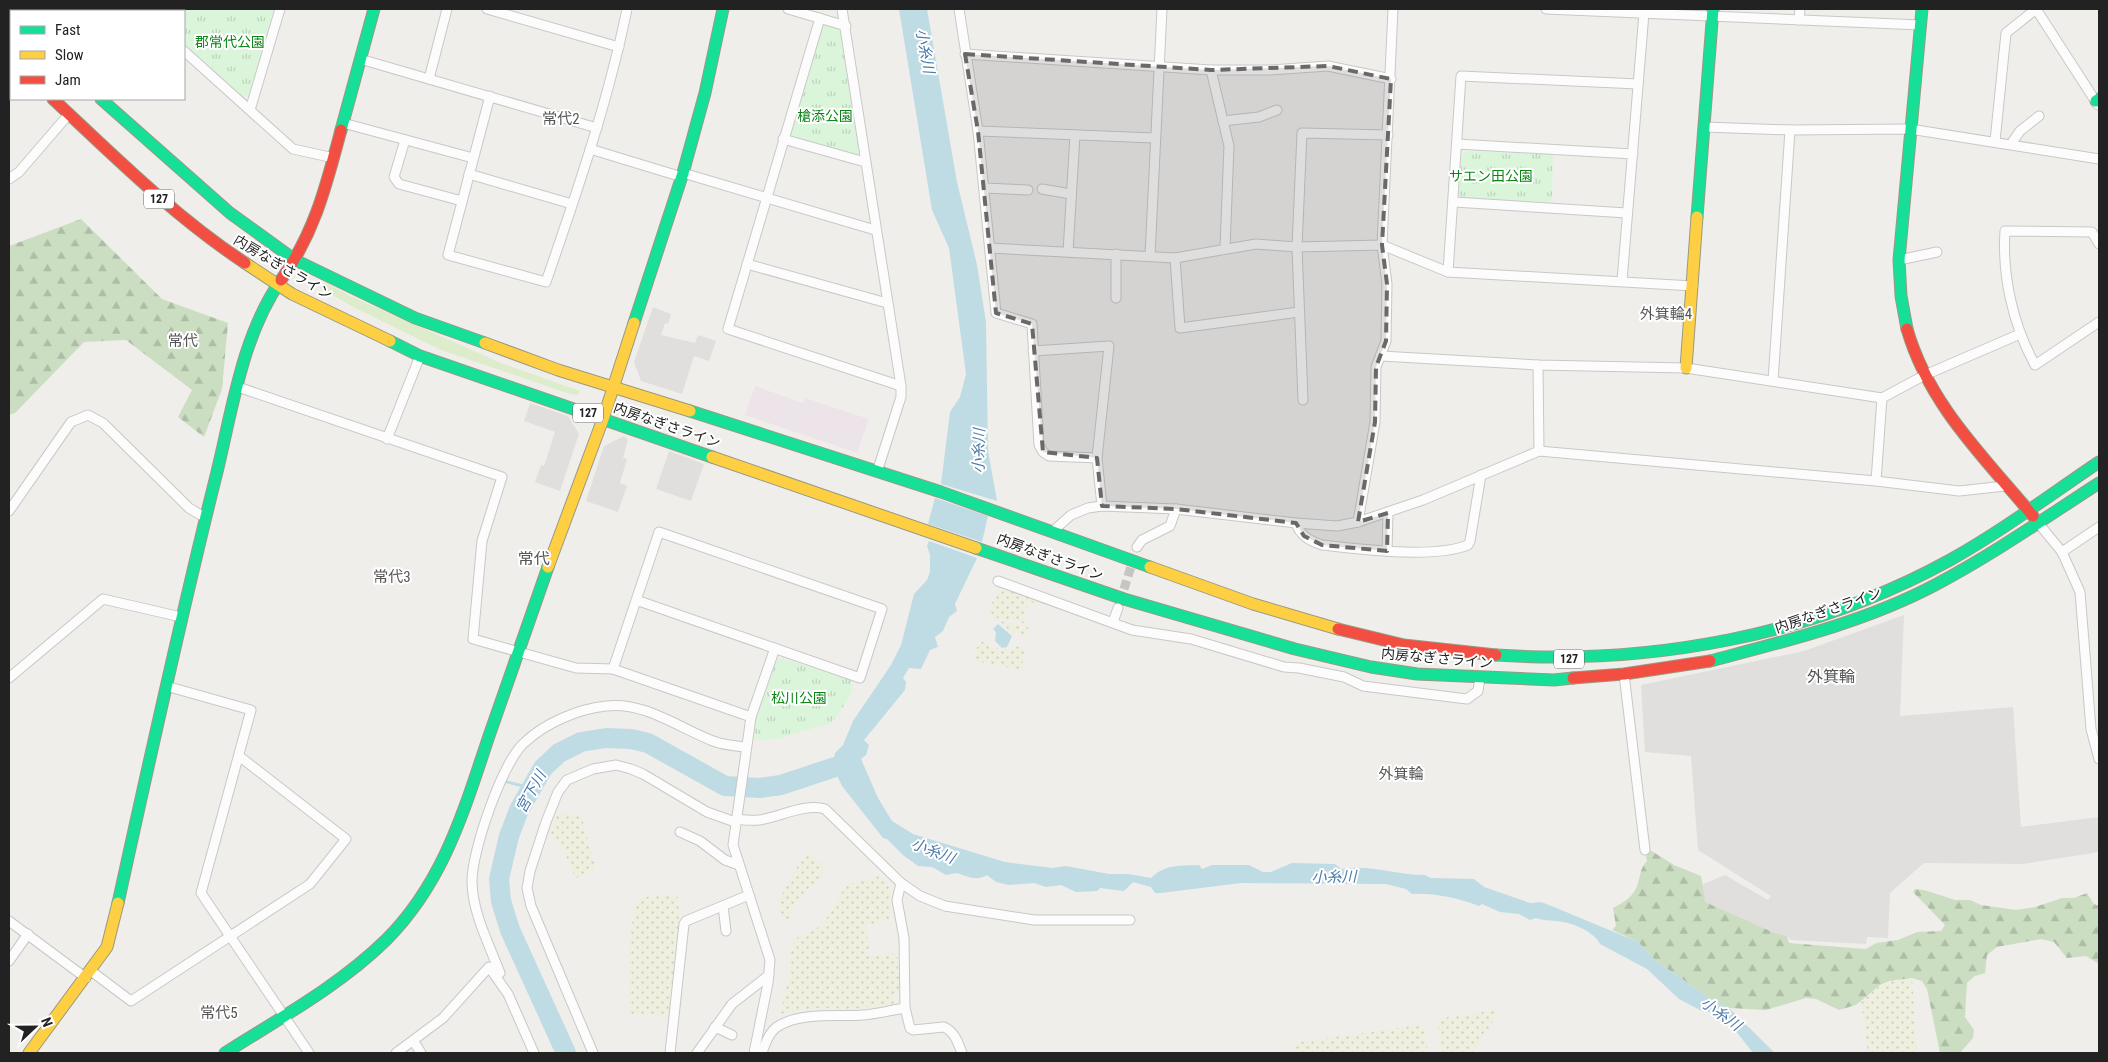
<svg xmlns="http://www.w3.org/2000/svg" width="2108" height="1062" font-family="'Roboto Condensed','Noto Sans JP',sans-serif">
<defs>
<pattern id="farmland-dots" width="8" height="8" patternUnits="userSpaceOnUse" patternTransform="scale(1.25)"><rect width="8" height="8" fill="#efefdf"/><path d="M2 2h.1M6 6h.1" fill="none" stroke="#cdcdbf" stroke-width="1.8" stroke-linecap="round"/></pattern>
<pattern id="forest-firs" width="22" height="20" patternUnits="userSpaceOnUse" patternTransform="scale(1.25)"><rect width="22" height="20" fill="#cbdec1"/><path d="M5 1l3.5 6h-7zM16 11l3.5 6h-7z" fill="#aebea6"/></pattern>
<pattern id="park-tufts" width="24" height="20" patternUnits="userSpaceOnUse" patternTransform="scale(1.25)"><rect width="24" height="20" fill="#daf5da"/><path d="M3 7l-1-3M5 7V3M7 7l1-3M15 17l-1-3M17 17v-4M19 17l1-3" fill="none" stroke="#bbd2bb"/></pattern>
</defs>
<rect width="100%" height="100%" fill="#f0eeeb"/>
<path fill="#ede4e9" d="M755,386L803,403L805,398L869,419L857,453L745,415Z"/>
<g fill="url(#farmland-dots)">
<path d="M1000,585L1045,600L1044,604L1028,602L1024,623L988,616L987,615Z"/>
<path d="M1000,621L1028,627V637L1009,630Z"/>
<path d="M980,641L1002,650H1009L1016,646L1025,649L1021,670L981,662L973,658Z"/>
<path d="M558,813L581,815L596,869L594,871L576,878L574,875L563,849L550,832Z"/>
<path d="M808,852L825,866L815,885L799,897L788,920L785,921L782,919L778,901L795,870Z"/>
<path d="M878,876L889,885L891,895L889,920L866,925L869,950L864,951L867,956L897,953L900,990L895,997L894,1004L852,1009L815,1008L780,1014L789,977L791,946L798,937L823,925L846,885Z"/>
<path d="M677,895L680,912L672,1016L629,1015V939L636,905L642,897Z"/>
<path d="M1902,978H1912L1917,1053H1868L1861,1002L1880,985Z"/>
<path d="M1495,1010L1496,1016L1473,1053H1441L1437,1019Z"/>
<path d="M1424,1024L1428,1053H1295L1294,1043Z"/>
</g>
<path fill="#ddeccb" d="M325,282L350,296L501,363L580,391L578,395L570,394L441,350L355,308L320,288Z"/>
<g fill="url(#forest-firs)">
<path d="M81,219L162,299L228,323L222,389L204,437L178,417L192,390L126,340L84,342L15,413L9,415V246Z"/>
<path d="M1650,850L1674,865L1701,876L1706,902L1773,932L1787,936L1789,943L1866,949L1876,943L1898,940L1917,932L1941,931L1945,925L1913,892L1915,889L1924,890L1955,900H1970L1981,905L2016,910L2035,907L2062,898H2074L2087,893L2094,904L2099,906V964L2086,956L2067,958L2054,942L2041,939L1997,947L1987,955L1985,973L1975,976L1967,983L1965,1017L1974,1030L1973,1038L1960,1053H1940L1927,989L1922,981L1912,978L1889,981L1880,985L1856,1005L1839,1010L1816,999L1806,998L1766,1010L1729,1008L1714,1001L1657,962L1638,942L1612,930L1616,926L1613,908C1624,902 1635,896 1638,883C1641,873 1640,869 1647,861L1646,857Z"/>
</g>
<g fill="url(#park-tufts)">
<path d="M143,9H274L249,95L243,97L184,45V11H146Z"/>
<path d="M823,25L838,28L841,32L859,153L856,156L792,137L790,132L820,27Z"/>
<path d="M1467,151L1551,154L1553,156L1552,200L1550,202L1463,199L1459,194L1462,154Z"/>
<path d="M782,658L851,680C858,692 838,713 831,723L777,739L754,740L756,719L777,660Z"/>
</g>
<g fill="#e0dfde">
<path d="M653,307L671,314L668,324L665,323L661,335L695,343L698,335L716,341L709,361L694,356L682,394L641,381L634,362Z"/>
<path d="M530,403L568,416L579,434L560,491L535,482L541,465L544,466L555,432L524,421Z"/>
<path d="M624,436L628,440L623,458L627,459L620,483L627,486L618,512L586,501L604,446Z"/>
<path d="M669,451L704,464L691,501L656,489Z"/>
<path d="M1904,615L1900,716L2013,707L2021,827L2099,817V852L2023,864L1924,863L1890,893L1888,938L1867,937L1866,944L1791,940L1787,936L1773,932L1705,902L1703,884L1725,875L1768,900L1771,896L1698,850L1691,756L1645,752L1641,685L1804,651Z"/>
</g>
<g fill="#bfdbe3">
<path d="M899,9H927L957,182L977,265L986,322L988,451L997,501L941,484L950,412L960,397L966,374L949,248L932,210Z"/>
<path d="M935,498L988,516L982,542L928,524Z"/>
<path d="M929,541L977,558L955,604L957,611L949,617L943,631L935,637L938,647L930,650L921,669L909,668L903,678L906,682L905,690L864,740L869,745L866,755L861,759L878,798L892,821L913,834L1005,862L1053,868L1066,866L1109,874H1128L1151,878C1165,864 1179,866 1199,865L1202,869L1212,865H1249L1263,872H1271L1292,863L1335,864L1341,869C1371,864 1396,875 1425,875L1431,878L1474,879L1484,887L1530,903L1541,902L1554,907L1638,942L1657,962L1714,1001L1729,1008L1775,1053H1753L1735,1030L1709,1012L1700,1010L1679,999L1647,969L1600,944C1593,930 1570,922 1556,921C1548,920 1544,921 1536,918L1530,920L1519,914L1500,912L1482,904L1479,906C1458,898 1434,893 1412,894L1406,889L1386,884L1241,883L1161,893H1155L1151,887L1133,882L1124,891L1100,888L1097,891L1076,892L1061,885L1046,887L1034,883L1009,885L996,882L987,875C976,882 967,876 957,873L946,875L932,867L918,866L903,855L887,839L883,838L842,786L835,771L810,777L818,766L833,765L835,753L843,745L853,721L891,665L901,645L914,594L927,580L930,572V555L927,546Z"/>
<path d="M998,624L1012,636L1007,647L1002,648L995,641L996,632L993,629Z"/>
</g>
<g fill="none" stroke-linecap="round" stroke-linejoin="round">
<path stroke="#bfdbe3" stroke-width="3" d="M507,782L531,788"/>
<path stroke="#bfdbe3" stroke-width="20" d="M566,1053L510,930L501,901L499,879L509,836L519,810L543,768L559,753L581,742L606,738L631,739L648,743L725,786L760,788L781,785L835,767"/>
<path stroke="#c7c5c3" stroke-width="9" stroke-dasharray="9 4.5" stroke-linecap="butt" d="M1120,602L1137,547"/>
<defs>
<g id="street">
<path d="M137,9L140,11"/>
<path d="M487,9L619,47"/>
<path d="M788,9L846,26"/>
<path d="M842,9L901,386V397L877,472"/>
<path d="M959,9L978,131L996,313L1032,324L1039,445L1043,452L1049,456L1097,458"/>
<path d="M1546,9L1921,25"/>
<path d="M2036,9L2098,105"/>
<path d="M820,18L728,329L901,386"/>
<path d="M1799,20L1800,9"/>
<path d="M184,51L293,149L334,158"/>
<path d="M965,54L1211,70H1270L1328,66L1391,79"/>
<path d="M360,59L597,128"/>
<path d="M1211,70L1229,146L1225,248"/>
<path d="M429,79L447,9"/>
<path d="M490,96L448,255L546,282C577,192 608,102 627,9"/>
<path d="M250,110L280,9"/>
<path d="M1223,121L1259,117L1277,110"/>
<path d="M343,123L473,158"/>
<path d="M1704,127L1790,130L1910,129L2099,159"/>
<path d="M978,131L1154,138"/>
<path d="M783,139L865,162"/>
<path d="M405,140L394,177L399,184L462,201"/>
<path d="M1995,141L2006,33L2036,9"/>
<path d="M1457,144L1633,154"/>
<path d="M2011,144L2020,131L2039,116"/>
<path d="M590,149L682,177"/>
<path d="M683,173L875,230"/>
<path d="M469,174L572,204"/>
<path d="M9,179L19,172L69,114"/>
<path d="M984,188L1028,190"/>
<path d="M1042,189L1071,194"/>
<path d="M1454,202L1627,213"/>
<path d="M2099,244L2092,232L2005,231C2002,276 2013,325 2035,365L2099,322"/>
<path d="M990,248L1175,258L1256,244L1297,247L1382,245L1448,272L1693,286"/>
<path d="M1068,252L1075,135"/>
<path d="M1116,254V298"/>
<path d="M1150,256L1162,9"/>
<path d="M1175,258L1180,328L1299,312"/>
<path d="M1899,260L1937,252"/>
<path d="M747,264L887,303"/>
<path d="M1448,272L1461,76L1638,84"/>
<path d="M1622,281L1644,13"/>
<path d="M1033,351L1109,346L1097,458L1102,506"/>
<path d="M1381,356L1538,365L1686,368L1882,398L1925,375L2020,334"/>
<path d="M1538,365L1539,451"/>
<path d="M1773,381L1790,130"/>
<path d="M238,387L502,477L482,541L473,639L576,668L613,669L751,717"/>
<path d="M1303,400L1297,247L1302,133L1388,135"/>
<path d="M387,439L420,356"/>
<path d="M1876,481L1882,398"/>
<path d="M9,511L71,422L88,415L103,423L189,508L206,518"/>
<path d="M1358,522L1375,422L1376,367L1386,341L1387,284L1382,245L1393,9"/>
<path d="M1296,523C1300,536 1310,541 1322,545C1361,549 1433,559 1468,545L1470,541L1481,475"/>
<path d="M2039,524L2062,552L2080,592L2091,729L2099,759"/>
<path d="M1053,531L1071,515L1088,508L1102,506L1176,509L1296,523L1337,526L1358,522L1423,500L1539,451L1876,481L1959,491L2005,486"/>
<path d="M1137,547L1142,540L1170,526L1176,509"/>
<path d="M1387,551L1388,513"/>
<path d="M2062,552L2099,527"/>
<path d="M998,581L1132,630L1191,639L1284,667L1299,668L1344,677L1363,686L1467,699L1478,691L1480,677"/>
<path d="M1113,622L1118,608"/>
<path d="M613,669L659,532L882,609L860,678L636,600"/>
<path d="M1624,674L1645,850"/>
<path d="M9,678L103,599L181,617"/>
<path d="M166,686L251,710L201,893L309,1053"/>
<path d="M736,819C744,820 751,821 759,820C780,817 805,803 825,809L901,883L920,896L945,906L1034,920H1130"/>
<path d="M680,832L700,841L725,860L739,865"/>
<path d="M901,883L897,900L904,938L905,1008L910,1028L913,1030L944,1027C955,1032 958,1043 962,1053"/>
<path d="M723,906L726,931"/>
<path d="M9,921L86,978"/>
<path d="M9,961L28,934"/>
<path d="M91,971L131,1001L310,884L346,839L239,756"/>
<path d="M500,973C489,944 473,914 472,883C471,853 502,763 524,743C545,723 578,709 606,706C644,701 679,728 713,741C723,745 735,746 746,747"/>
<path d="M715,1027L732,1035"/>
<path d="M414,1042L421,1053"/>
<path d="M396,1053L443,1018L489,967L508,994L534,1053"/>
<path d="M593,1053L531,906L527,888L530,871L546,822L558,792L567,780L593,769L616,765L631,769L643,774L707,812L735,822"/>
<path d="M670,1053L684,924L686,921L749,895"/>
<path d="M697,1053L732,1004L769,975"/>
<path d="M754,1053L768,983L770,960L733,845L751,717L775,648"/>
<path d="M762,1053C765,1043 770,1030 780,1025C804,1012 837,1017 863,1015C877,1014 891,1010 905,1008"/>
</g>
<g id="fast">
<path d="M101,99L230,213L295,260L415,318L485,343"/>
<path d="M2096,101L2099,99"/>
<path d="M341,130L374,9"/>
<path d="M1697,217L1713,9"/>
<path d="M634,323L683,173L705,93L723,9"/>
<path d="M1907,329L1901,296L1899,260L1922,9"/>
<path d="M390,341L420,356L712,457"/>
<path d="M690,411L941,492L1150,567"/>
<path d="M976,548L1124,599L1295,649L1371,667L1417,674L1554,680L1573,678"/>
<path d="M1496,655C1651,665 1812,636 1950,560C2002,531 2050,495 2099,462"/>
<path d="M1710,661C1786,641 1865,622 1935,585C1992,555 2045,518 2099,483"/>
<path d="M118,903C149,762 180,620 215,480C232,413 241,337 281,280"/>
<path d="M225,1053C280,1018 339,986 386,940C444,882 464,810 489,736C509,680 528,623 548,567"/>
</g>
<g id="slow">
<path d="M9,58L11,60"/>
<path d="M245,263L292,294L390,341"/>
<path d="M485,343L558,370L690,411"/>
<path d="M1686,368L1697,217"/>
<path d="M712,457L976,548"/>
<path d="M548,567L603,419L634,323"/>
<path d="M1150,567L1253,604L1338,629"/>
<path d="M29,1053L107,947L118,903"/>
</g>
<g id="jam">
<path d="M9,16L11,19"/>
<path d="M53,99C115,157 174,216 245,263"/>
<path d="M281,280C315,232 326,186 341,130"/>
<path d="M1907,329C1929,405 1984,457 2033,516"/>
<path d="M1338,629L1404,645L1496,655"/>
<path d="M1573,678L1624,674L1710,661"/>
</g>
</defs>
<use href="#street" stroke="#c9c8c7" stroke-width="11"/>
<use href="#fast" stroke="#999a82" stroke-width="13"/>
<use href="#slow" stroke="#999a82" stroke-width="13"/>
<use href="#jam" stroke="#999a82" stroke-width="13"/>
<use href="#street" stroke="#fdfcfc" stroke-width="9"/>
<use href="#fast" stroke="#16e098" stroke-width="11"/>
<use href="#slow" stroke="#ffcf43" stroke-width="11"/>
<use href="#jam" stroke="#f24e42" stroke-width="11"/>
</g>
<path fill="#6a6968" fill-opacity="0.2" stroke="#6a6968" stroke-width="4" stroke-dasharray="10 6" stroke-linejoin="round" d="M965,54L1211,70L1328,66L1391,79L1382,245L1387,284L1386,341L1376,367L1375,422L1358,522L1388,513L1387,551L1322,545L1304,536L1296,523L1176,509L1102,506L1097,458L1043,452L1032,324L996,313L978,131Z"/>
<g text-anchor="middle" dominant-baseline="central" stroke-width="4" stroke-linejoin="round" paint-order="stroke">
<g fill="#fff" stroke="#646464" stroke-width="1">
<rect x="144" y="189.5" width="30" height="19" rx="4"/>
<rect x="573" y="403.5" width="30" height="19" rx="4"/>
<rect x="1554" y="649.5" width="30" height="19" rx="4"/>
</g>
<g font-size="12" font-weight="bold" fill="#222">
<text x="159" y="199">127</text>
<text x="588" y="413">127</text>
<text x="1569" y="659">127</text>
</g>
<g font-size="14" fill="#0c8416" stroke="#fff">
<text x="230" y="42">郡常代公園</text>
<text x="825" y="116">槍添公園</text>
<text x="1491" y="176">サエン田公園</text>
<text x="799" y="698">松川公園</text>
</g>
<g font-size="14" fill="#222" stroke="#fff">
<text transform="translate(283 267) rotate(31)">内房なぎさライン</text>
<text transform="translate(667 425) rotate(19)">内房なぎさライン</text>
<text transform="translate(1050 557) rotate(20)">内房なぎさライン</text>
<text transform="translate(1828 610) rotate(-19)">内房なぎさライン</text>
<text transform="translate(1437 658) rotate(5)">内房なぎさライン</text>
</g>
<g font-size="15" font-style="italic" fill="#4a7aab" stroke="#fff">
<text transform="translate(925 51) rotate(80)">小糸川</text>
<text transform="translate(979 451) rotate(-89)">小糸川</text>
<text transform="translate(531 792) rotate(-61)">宮下川</text>
<text transform="translate(933 851) rotate(21)">小糸川</text>
<text transform="translate(1334 877) rotate(-1)">小糸川</text>
<text transform="translate(1721 1014) rotate(36)">小糸川</text>
</g>
<g font-size="15" fill="#555" stroke="#fff">
<text x="561" y="119">常代2</text>
<text x="1666" y="314">外箕輪4</text>
<text x="183" y="341">常代</text>
<text x="392" y="577">常代3</text>
<text x="1401" y="774">外箕輪</text>
<text x="219" y="1013">常代5</text>
</g>
<g font-size="16" fill="#555" stroke="#fff">
<text x="534" y="558">常代</text>
<text x="1831" y="676">外箕輪</text>
</g>
</g>
<rect width="2108" height="1062" fill="none" stroke="#222222" stroke-width="20"/>
<rect x="10" y="10" width="175" height="90" fill="#ffffff" stroke="#a7a7a7"/>
<rect x="20" y="26" width="25" height="8" fill="#16e098" stroke="#a7a7a7"/>
<text x="55" y="35" font-size="15" fill="#222222">Fast</text>
<rect x="20" y="51" width="25" height="8" fill="#ffcf43" stroke="#a7a7a7"/>
<text x="55" y="60" font-size="15" fill="#222222">Slow</text>
<rect x="20" y="76" width="25" height="8" fill="#f24e42" stroke="#a7a7a7"/>
<text x="55" y="85" font-size="15" fill="#222222">Jam</text>
<g transform="translate(35 1027) rotate(68)" stroke="#ffffff" stroke-width="4" paint-order="stroke">
<path d="M0-4L9 19L0 12L-9 19Z" fill="#222222"/>
<text y="-8" font-size="14" font-weight="bold" text-anchor="middle" fill="#222222">N</text>
</g>
</svg>
